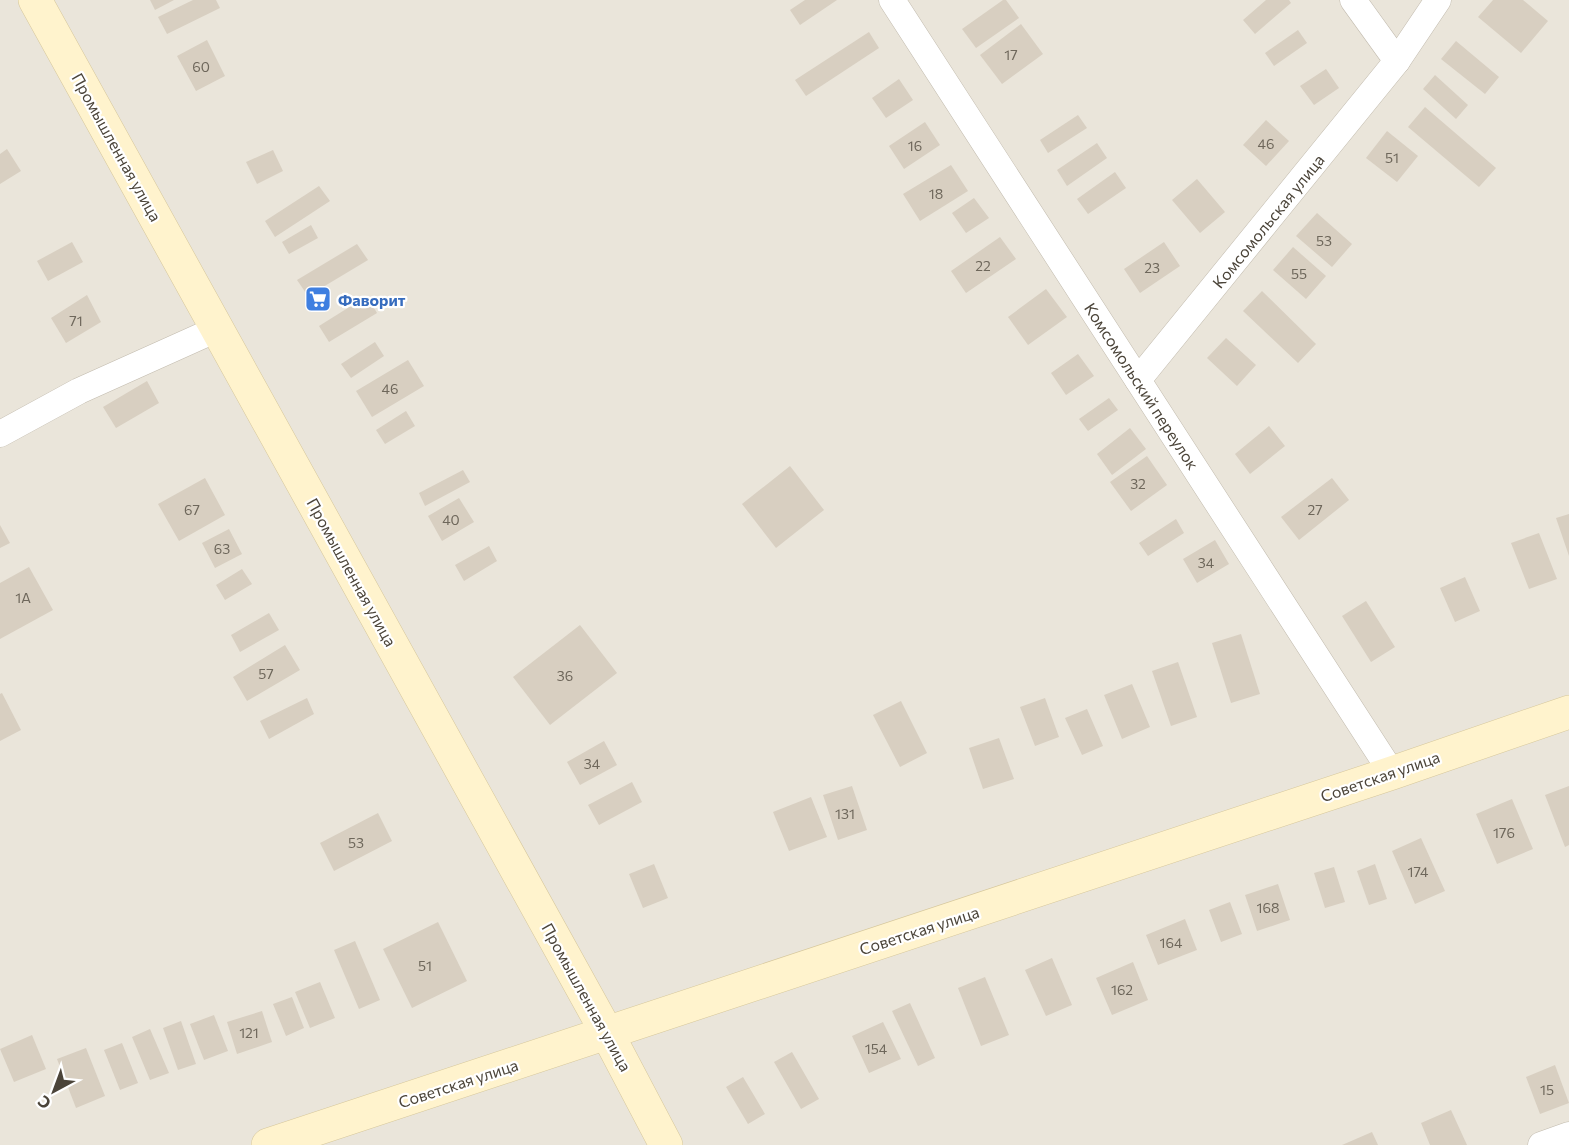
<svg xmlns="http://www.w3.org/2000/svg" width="1569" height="1145" font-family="Commissioner,sans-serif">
<rect width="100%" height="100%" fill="#f6f3ec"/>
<rect fill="#eae5da" x="0" y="0" width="1569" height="1145"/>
<g fill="#d8cfc1">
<path d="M150,0H174L155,10Z"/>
<path d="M193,0H216L220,8L167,34L158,17Z"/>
<path d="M805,0H837L800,25L790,10Z"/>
<path d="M1003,0H1006L1019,18L976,48L962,29Z"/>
<path d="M1266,0H1289L1291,3L1255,34L1243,20Z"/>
<path d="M1493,0H1523L1548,21L1521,53L1478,17Z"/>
<path d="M1021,24L1043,54L1002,84L980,55Z"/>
<path d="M1298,30L1307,43L1274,66L1265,53Z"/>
<path d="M869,32L879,48L806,96L795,80Z"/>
<path d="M207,40L225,76L196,91L177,56Z"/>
<path d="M1456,41L1499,77L1485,94L1441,59Z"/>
<path d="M1326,69L1339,88L1314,105L1300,86Z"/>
<path d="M1435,75L1468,105L1456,119L1423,89Z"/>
<path d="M899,79L913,100L886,118L872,98Z"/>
<path d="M1425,107L1496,168L1479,187L1408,127Z"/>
<path d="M1078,115L1087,128L1048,153L1040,140Z"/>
<path d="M1266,120L1289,141L1266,166L1243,145Z"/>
<path d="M925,122L940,145L904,169L889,146Z"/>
<path d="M1387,131L1418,156L1397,182L1366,158Z"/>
<path d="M1097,143L1107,158L1067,186L1057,170Z"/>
<path d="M7,149L21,171L0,184V154Z"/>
<path d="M273,150L283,171L257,184L246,162Z"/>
<path d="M951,165L968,191L920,221L903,194Z"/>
<path d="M1115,172L1126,188L1088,214L1077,199Z"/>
<path d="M1197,179L1225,212L1200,233L1172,200Z"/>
<path d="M319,186L330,201L275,237L265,221Z"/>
<path d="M974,198L989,218L966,233L952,213Z"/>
<path d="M1317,213L1352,244L1332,267L1296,236Z"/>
<path d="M311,225L318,238L289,254L282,242Z"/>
<path d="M1000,237L1016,259L966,293L951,271Z"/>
<path d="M72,242L83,262L48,281L37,261Z"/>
<path d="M1164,242L1180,266L1140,293L1124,269Z"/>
<path d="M357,244L368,260L308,296L297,280Z"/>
<path d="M1293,247L1326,276L1306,299L1273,270Z"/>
<path d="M1046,289L1067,317L1028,345L1008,317Z"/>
<path d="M1262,291L1316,344L1298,363L1243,311Z"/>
<path d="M87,295L101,322L66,343L51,318Z"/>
<path d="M367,296L377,313L329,342L319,326Z"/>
<path d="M1226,338L1256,365L1237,386L1207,358Z"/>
<path d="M375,342L384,356L351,378L341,364Z"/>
<path d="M1078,354L1094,376L1066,395L1051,373Z"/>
<path d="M408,360L424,386L372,417L356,391Z"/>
<path d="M147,381L159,403L116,428L103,407Z"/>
<path d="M1109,398L1118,410L1088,431L1079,419Z"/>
<path d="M406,411L415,426L385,444L376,430Z"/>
<path d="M1269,426L1285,446L1250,474L1235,454Z"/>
<path d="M1130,428L1146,449L1112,475L1097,454Z"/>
<path d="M1147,456L1167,485L1131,511L1110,482Z"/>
<path d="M790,466L824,510L776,548L742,504Z"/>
<path d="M463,470L470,482L425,506L419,493Z"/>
<path d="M205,478L225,515L179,541L158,504Z"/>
<path d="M1332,478L1349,500L1299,540L1281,517Z"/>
<path d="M459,498L474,522L442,541L428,516Z"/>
<path d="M1569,514V556L1556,518Z"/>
<path d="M1176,519L1184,533L1148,556L1139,543Z"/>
<path d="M0,525L10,543L0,548Z"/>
<path d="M229,529L242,554L215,568L202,543Z"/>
<path d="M1539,533L1557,579L1529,589L1511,543Z"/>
<path d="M1215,540L1229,564L1197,583L1183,559Z"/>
<path d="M489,546L497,561L464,581L455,565Z"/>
<path d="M29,567L53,610L0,639V583Z"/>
<path d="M242,569L252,584L225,600L216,585Z"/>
<path d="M1465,577L1480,611L1455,622L1440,588Z"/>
<path d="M1366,601L1395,647L1371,662L1342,616Z"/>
<path d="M269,613L279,630L240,652L231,635Z"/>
<path d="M580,625L617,673L550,725L513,677Z"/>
<path d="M1241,634L1260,694L1231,703L1212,643Z"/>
<path d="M285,645L300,670L247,701L233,677Z"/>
<path d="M1178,662L1197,717L1171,726L1152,671Z"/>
<path d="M1132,684L1150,727L1122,739L1104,695Z"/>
<path d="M2,693L21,730L0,741V694Z"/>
<path d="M307,698L314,714L269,739L260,721Z"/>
<path d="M1045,698L1059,737L1035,746L1020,707Z"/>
<path d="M901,701L927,753L900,767L873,715Z"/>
<path d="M1087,709L1103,746L1082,755L1065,718Z"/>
<path d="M999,738L1014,779L983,789L969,748Z"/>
<path d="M604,741L617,765L580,785L567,762Z"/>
<path d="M632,782L642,802L599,825L588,805Z"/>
<path d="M852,786L867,830L838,840L823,795Z"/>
<path d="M1569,786V845L1565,847L1545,795Z"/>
<path d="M811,797L827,837L789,851L773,812Z"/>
<path d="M1512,799L1533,849L1497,864L1476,814Z"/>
<path d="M378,813L392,841L334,871L320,843Z"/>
<path d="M1421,838L1445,891L1415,904L1392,851Z"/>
<path d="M654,864L668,898L643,908L629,874Z"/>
<path d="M1375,864L1387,899L1369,905L1357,871Z"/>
<path d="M1334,867L1345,902L1325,908L1314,873Z"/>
<path d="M1278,884L1290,920L1257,931L1245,895Z"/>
<path d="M1230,902L1242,934L1221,942L1209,910Z"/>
<path d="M1185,919L1197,950L1158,965L1146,935Z"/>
<path d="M438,922L467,981L412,1008L383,949Z"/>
<path d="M355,941L380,1000L359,1009L334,950Z"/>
<path d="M1052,958L1072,1005L1046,1016L1025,970Z"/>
<path d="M1133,962L1148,1000L1112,1015L1096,978Z"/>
<path d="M985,977L1009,1035L981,1046L958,988Z"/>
<path d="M320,982L335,1018L310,1028L295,992Z"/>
<path d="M292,997L304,1028L286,1036L273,1004Z"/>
<path d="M910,1003L935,1058L918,1066L892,1011Z"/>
<path d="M262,1011L272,1042L237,1054L227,1022Z"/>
<path d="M214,1015L228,1051L204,1060L190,1024Z"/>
<path d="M181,1021L196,1064L178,1070L163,1028Z"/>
<path d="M883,1022L901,1059L869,1073L852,1036Z"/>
<path d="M150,1029L169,1073L150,1080L132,1037Z"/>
<path d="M32,1035L46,1069L14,1082L0,1049Z"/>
<path d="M122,1043L138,1083L120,1090L104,1050Z"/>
<path d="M86,1048L105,1096L76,1108L57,1059Z"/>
<path d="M792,1052L819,1099L801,1109L774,1062Z"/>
<path d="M1555,1065L1569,1103L1540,1114L1526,1077Z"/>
<path d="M743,1077L765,1114L748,1124L726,1087Z"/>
<path d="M1451,1110L1467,1145H1430L1421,1123Z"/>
<path d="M1372,1132L1378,1145H1342Z"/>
</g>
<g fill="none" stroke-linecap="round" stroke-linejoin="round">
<defs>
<g id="street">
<path d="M892,0L1392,773"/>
<path d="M1353,0L1397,61"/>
<path d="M1138,380L1397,61L1438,0"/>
<path d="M0,434L79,391L217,329"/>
<path d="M1541,1145L1569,1135"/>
</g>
<g id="secondary">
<path d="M35,0L607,1033L666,1145"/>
<path d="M268,1145L1392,773L1569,712"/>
</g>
</defs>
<use href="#street" stroke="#c2bbae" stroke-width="27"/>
<use href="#secondary" stroke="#d6c79b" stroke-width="34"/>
<use href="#street" stroke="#fff" stroke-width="26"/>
<use href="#secondary" stroke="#fff3cd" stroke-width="33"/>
</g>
<defs>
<symbol id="supermarket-square" viewBox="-11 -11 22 22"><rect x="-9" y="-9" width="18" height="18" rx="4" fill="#3f7fe0" stroke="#fff"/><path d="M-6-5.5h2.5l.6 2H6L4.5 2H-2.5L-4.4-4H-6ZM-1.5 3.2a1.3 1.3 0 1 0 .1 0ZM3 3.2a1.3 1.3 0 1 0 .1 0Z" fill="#fff"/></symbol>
</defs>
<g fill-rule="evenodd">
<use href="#supermarket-square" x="303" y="284" width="30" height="30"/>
</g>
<g text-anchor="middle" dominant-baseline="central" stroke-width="4.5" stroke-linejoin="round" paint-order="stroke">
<g font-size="14" fill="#6e675b">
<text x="1011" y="54">17</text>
<text x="201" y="66">60</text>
<text x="1266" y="143">46</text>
<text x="915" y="145">16</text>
<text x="1392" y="157">51</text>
<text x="936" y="193">18</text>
<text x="1324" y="240">53</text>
<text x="983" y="265">22</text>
<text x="1152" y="267">23</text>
<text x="1299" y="273">55</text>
<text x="76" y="320">71</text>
<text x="390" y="388">46</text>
<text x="1138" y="483">32</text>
<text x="192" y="509">67</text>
<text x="1315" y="509">27</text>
<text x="451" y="519">40</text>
<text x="222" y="548">63</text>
<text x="1206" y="562">34</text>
<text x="23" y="597">1А</text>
<text x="266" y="673">57</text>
<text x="565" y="675">36</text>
<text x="592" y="763">34</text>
<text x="845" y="813">131</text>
<text x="1504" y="832">176</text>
<text x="356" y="842">53</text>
<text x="1418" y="871">174</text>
<text x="1268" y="907">168</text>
<text x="1171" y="942">164</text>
<text x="425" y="965">51</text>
<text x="1122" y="989">162</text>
<text x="249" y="1032">121</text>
<text x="876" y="1048">154</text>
<text x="1547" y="1089">15</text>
</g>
<g font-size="16" fill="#4b4439" stroke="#fff">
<text transform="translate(117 147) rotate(61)">Промышленная улица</text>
<text transform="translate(1268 221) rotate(-51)">Комсомольская улица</text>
<text transform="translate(1142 386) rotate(57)">Комсомольский переулок</text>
<text transform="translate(352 572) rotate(61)">Промышленная улица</text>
<text transform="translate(1380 776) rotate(-19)">Советская улица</text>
<text transform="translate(919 930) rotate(-18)">Советская улица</text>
<text transform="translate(587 997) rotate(61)">Промышленная улица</text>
<text transform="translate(458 1083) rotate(-18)">Советская улица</text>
</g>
<g font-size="16" font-weight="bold" fill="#366cbe" stroke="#fff" text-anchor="start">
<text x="338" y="299">Фаворит</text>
</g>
</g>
<g transform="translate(54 1091) rotate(221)" stroke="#ffffff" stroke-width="4.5" paint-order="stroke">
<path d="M0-4.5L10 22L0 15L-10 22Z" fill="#4b4439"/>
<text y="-9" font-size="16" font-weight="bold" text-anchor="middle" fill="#4b4439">С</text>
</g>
</svg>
